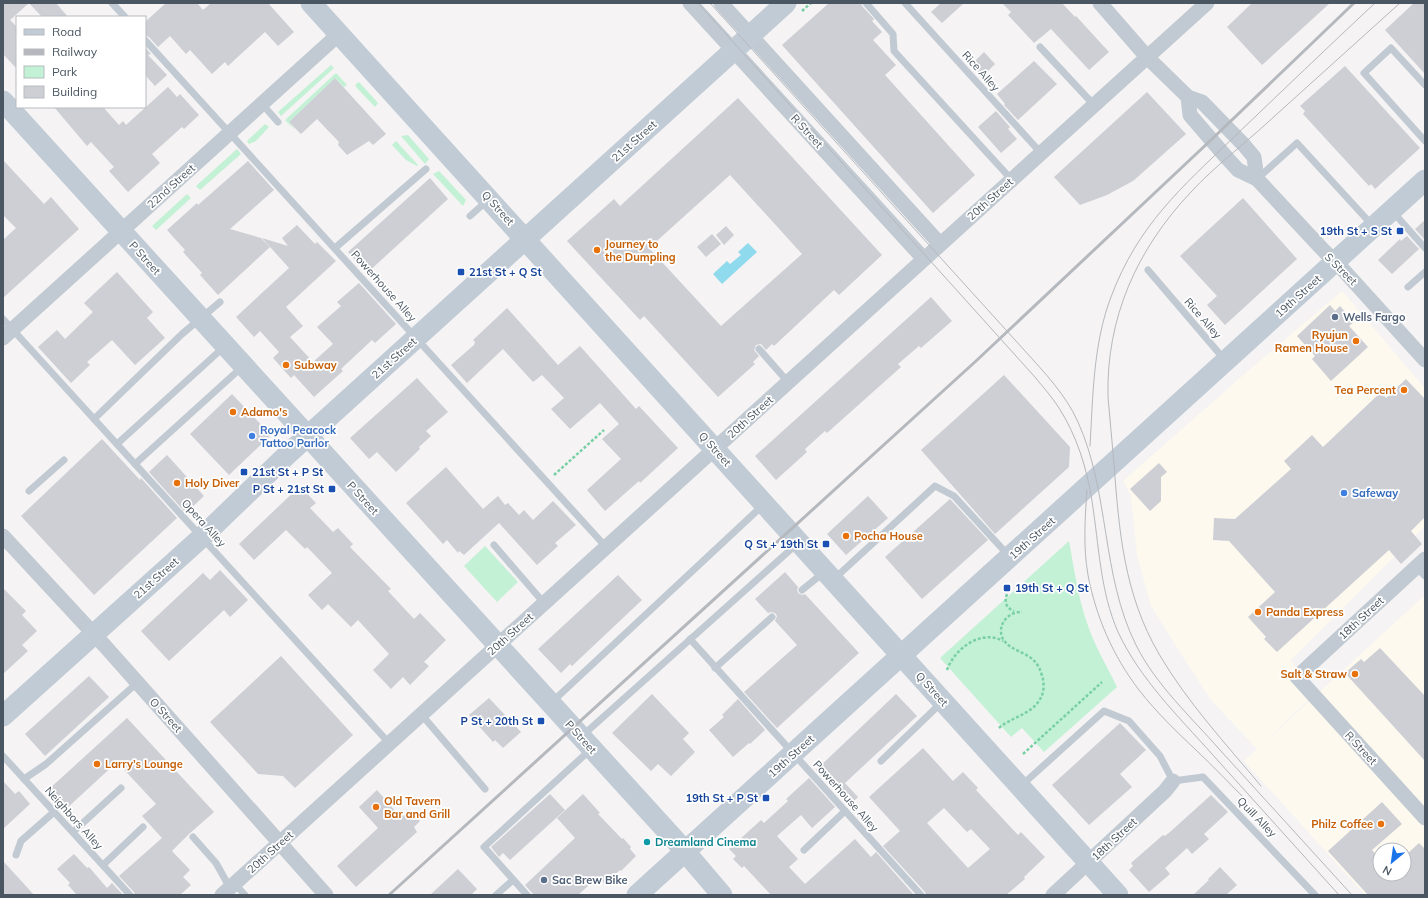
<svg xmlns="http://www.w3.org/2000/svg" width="1428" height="898" font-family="Mulish,sans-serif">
<rect width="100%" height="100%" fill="#f5f3f3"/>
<g fill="#fdf9ef" fill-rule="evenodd">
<path d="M1342,291L1425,388V526L1291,660L1311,697L1257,749L1211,700L1183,657L1151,606L1137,555L1131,496L1123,481L1248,371Z"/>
<path d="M1425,595V895H1365L1244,761ZM1380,850H1404V874H1380Z"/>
</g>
<g fill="#c3f1d5">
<path d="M331,65L334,68L281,116L278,112Z"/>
<path d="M336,73L347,85L344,87L335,78L289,122L295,130L285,120Z"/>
<path d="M359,82L378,103L375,107L357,88L355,85Z"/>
<path d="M265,124L269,127L256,141L249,144L247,141Z"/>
<path d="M408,135L429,159L425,164L401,136Z"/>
<path d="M396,141L418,165L417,166L406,160L392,145Z"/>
<path d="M237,149L241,154L200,190L196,186Z"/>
<path d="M439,171L466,200L463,206L433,174Z"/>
<path d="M187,194L191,198L156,230L152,226Z"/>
<path d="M1069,541C1074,568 1078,597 1087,623C1094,645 1107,666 1117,687L1044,752L1022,728L1011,737L940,658Z"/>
<path d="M485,546L518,582L497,602L464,566Z"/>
</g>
<path fill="#90daee" d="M748,243L757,252L722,284L713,274L727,261L730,264L741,255L738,252Z"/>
<g fill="#cdcfd5" fill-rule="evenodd">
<path d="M3,3H56L68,17H42L29,3L10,20L17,27V69L3,54Z"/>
<path d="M166,3H197L203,10L211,3H268L294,32L278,46L265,32L228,66L225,62L212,74L190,50L186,54L170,36L158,47L149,37L145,35V22Z"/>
<path d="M829,3H861L862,6L874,19L872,21L882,32L873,40L896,65L885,75L975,175L933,213L782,45Z"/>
<path d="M941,3H964L942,23L931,12Z"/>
<path d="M1002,3H1062L1075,17L1076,16L1109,52L1089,70L1051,29L1034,43L1008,15L1011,12Z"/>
<path d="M1252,3H1330L1262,65L1227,27Z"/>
<path d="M1414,3H1425V74L1385,30Z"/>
<path d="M145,47L151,54L148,55L167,75L155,86L145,75Z"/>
<path d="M984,52L995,64L982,77L971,65Z"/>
<path d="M1034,61L1057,84L1018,120L1004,105L1005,104L997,94Z"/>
<path d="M1345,66L1420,148L1375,189L1371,184L1369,186L1303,114L1305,111L1300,106Z"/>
<path d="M335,78L386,134L373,145L369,141L347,155L338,145L339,142L317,119L301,134L289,122Z"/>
<path d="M168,87L177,97L180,94L199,115L184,129L182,127L152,154L160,163L128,192L109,171L114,167L91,142L87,146L54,107H103L119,125L123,121L126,125Z"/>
<path d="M1147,92L1186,134L1133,181L1107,195L1080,205L1054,177Z"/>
<path d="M738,98L882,255L839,295L834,290L774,346L772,344L766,350L761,344L756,345L754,350L759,356L753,362L755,364L718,397L644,316L640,320L567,241L614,199L620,206ZM730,175L802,254L721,326L649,248Z"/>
<path d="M996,111L1010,127L1008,129L1017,139L1001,153L978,127Z"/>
<path d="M3,160L44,204L51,197L79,229L3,298V240L16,228L3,215Z"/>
<path d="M248,161L274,190L230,229L261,238L270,247L218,295L200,275L202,273L183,252L185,250L167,230L197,203L198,205Z"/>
<path d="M430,178L448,199L367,273L348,252Z"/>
<path d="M1243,198L1297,259L1225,325L1207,305L1217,296L1180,256Z"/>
<path d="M1425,220V240L1415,229Z"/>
<path d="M297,225L315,244L317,242L336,261L286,307L303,326L290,337L313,362L333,344L317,327L341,306L337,302L359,283L396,324L375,343L372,340L341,369L343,371L314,397L294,375L291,378L273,358L279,352L260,331L254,337L236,317L289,268L262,238L288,246L282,238Z"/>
<path d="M726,226L734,235L724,245L716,235Z"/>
<path d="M712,234L721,244L706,257L697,247Z"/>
<path d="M1407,236L1419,249L1392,274L1378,260L1400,239L1401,241Z"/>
<path d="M117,272L153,312L147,318L165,338L135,365L112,340L87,362L90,365L71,383L38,347L57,330L65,339L93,312L84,303Z"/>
<path d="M931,297L952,321L921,348L919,346L898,364L901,367L827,433L825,431L805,449L807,452L776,480L755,456Z"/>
<path d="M1330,305L1335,311L1340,306L1354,322L1349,326L1368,347L1331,381L1312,359L1315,356L1297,336Z"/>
<path d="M507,308L558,365L580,346L636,409L639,406L678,448L640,483L639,481L605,511L587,490L621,459L602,439L619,424L600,403L570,429L551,409L564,398L542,375L533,382L503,349L467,383L451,365L474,345L475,342L473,340Z"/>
<path d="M1004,375L1070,447L1069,467L995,534L921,450Z"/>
<path d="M417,378L448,412L426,431L431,436L419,447L420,449L396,472L377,452L369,459L350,438Z"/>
<path d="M1406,379L1425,399V517L1411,531L1422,544L1401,564L1389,550L1277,652L1264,639L1266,637L1248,617L1275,592L1229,541L1213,540L1214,518L1235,519L1291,469L1284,461L1312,435L1323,447L1381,392L1386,398Z"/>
<path d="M232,394L271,435L229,475L190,434Z"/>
<path d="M102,439L140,480L141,478L177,518L94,595L21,516Z"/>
<path d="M167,455L204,496L188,511L186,509L184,511L149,472Z"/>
<path d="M1159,463L1167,472L1161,477V501L1150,511L1130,489Z"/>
<path d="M446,467L483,509L498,496L505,505L508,503L519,515L524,510L533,520L553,501L576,525L555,543L558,546L537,565L499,523L464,555L459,551L458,553L447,540L443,544L406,503Z"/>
<path d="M300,486L316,503L310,508L333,532L338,528L353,544L350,547L391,589L388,591L414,619L420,613L446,640L424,662L429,666L410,685L403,677L391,689L373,670L389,654L358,620L351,627L328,604L322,610L308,595L332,573L307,547L305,549L286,530L254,560L239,544Z"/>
<path d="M868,496L888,518L846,555L827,534Z"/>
<path d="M950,499L988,540L922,599L885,557Z"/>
<path d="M220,570L248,600L230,617L224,610L169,661L141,631L203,573L210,580Z"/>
<path d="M785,572L798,587L797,590L798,593L802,595L805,594L859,653L777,728L744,692L797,645L775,621L777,616L775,613L771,612L768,613L755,599Z"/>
<path d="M618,575L642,600L572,666L570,664L561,673L538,649Z"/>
<path d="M3,588L26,611L22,615L37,631L22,645L28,651L3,674Z"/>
<path d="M1380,648L1425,696V761L1345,673L1361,659L1364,662Z"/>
<path d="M281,656L353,735L295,788L283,776L258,774L210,722Z"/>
<path d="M89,676L109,697L45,756L25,734Z"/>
<path d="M652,694L689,733L683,739L695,752L671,776L658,764L651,771L612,733Z"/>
<path d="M896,694L917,716L845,783L858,797L849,806L816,770Z"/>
<path d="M489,698L521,732L503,748L495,740L493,742L469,715Z"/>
<path d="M738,699L765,730L750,744L749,743L733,757L709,730L724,717L722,715Z"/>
<path d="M127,718L214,812L189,834L172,851L190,870L183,877L191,885L180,895H135L134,892L119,876L162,838L142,816L156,804L117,762L66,809L48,790Z"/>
<path d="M1120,723L1146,750L1120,774L1132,787L1089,825L1052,785Z"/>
<path d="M923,748L953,781L963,772L978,788L976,790L1018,835L1021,832L1045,857L1024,877L1025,879L1006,895H926L925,892L883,846L900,831L869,797ZM944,808L967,832L971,829L990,849L968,868L927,823Z"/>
<path d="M809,778L835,807L812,828L801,815L777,836L798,859L789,867L805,884L855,839L871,857L876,852L914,895H771L744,866L742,868L733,859L736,856L729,849L761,820L764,823L788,801L786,799Z"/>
<path d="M3,781L15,794L19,791L30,804L3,829Z"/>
<path d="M377,790L396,812L397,811L403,816L410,810L420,821L414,827L417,832L356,887L337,866L378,828L359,807Z"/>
<path d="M550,794L565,810L510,860L503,853L499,857L491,847Z"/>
<path d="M583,794L600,813L598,814L622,839L623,838L631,847L630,849L636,856L621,871L620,870L605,884L598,877L578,895H534L525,885L575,838L557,818Z"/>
<path d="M1211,795L1228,812L1204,834L1209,839L1192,854L1187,848L1165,868L1170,874L1149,892L1129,870L1133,866L1131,863L1163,835L1165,836L1170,832Z"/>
<path d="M1382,802L1402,824L1372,850L1380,859V874H1404V857L1419,843L1425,849V895H1368L1328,851Z"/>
<path d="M74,854L87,868L89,867L107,888L112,883L123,895H77L68,885L70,883L57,869Z"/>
<path d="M3,861L25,885L34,895H3Z"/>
<path d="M1220,867L1237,885L1226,895H1193L1209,880L1208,879Z"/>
<path d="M458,869L477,889L471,895H430Z"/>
</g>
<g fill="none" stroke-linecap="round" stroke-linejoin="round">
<g stroke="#7ad0a6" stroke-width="2.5" stroke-dasharray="3 2" stroke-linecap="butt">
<path d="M802,11L811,3"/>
<path d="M554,475L604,430"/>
<path d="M1007,594C1004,602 1006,608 1014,611"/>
<path d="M947,670C955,648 981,629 1003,641"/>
<path d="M999,728C1014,715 1037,714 1043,692C1044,687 1044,681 1042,676C1036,650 1013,655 1003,639C996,626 1008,611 1022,612"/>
<path d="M1023,754L1102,682"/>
</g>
<g stroke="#c1cad2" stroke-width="7">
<path d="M112,3L125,17"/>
<path d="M866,3L893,34L894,51L1012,180"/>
<path d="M905,3L1041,153"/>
<path d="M145,40L606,547"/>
<path d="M1040,47L1094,105"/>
<path d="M1425,85L1391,48L1364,73L1425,141"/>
<path d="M262,104L278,122"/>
<path d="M1257,179L1297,143L1373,226"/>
<path d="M1393,212L1425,248"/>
<path d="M470,216L488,200"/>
<path d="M335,248L426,169"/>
<path d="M1148,270L1224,359"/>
<path d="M1408,287L1425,272"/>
<path d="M3,319L389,743"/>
<path d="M759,349L788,382"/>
<path d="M94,419L182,334L220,302"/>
<path d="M117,444L225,346"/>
<path d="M135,464L242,367"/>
<path d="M29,491L64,460"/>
<path d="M494,545L544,603"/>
<path d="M1416,567L1425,576"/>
<path d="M834,579L935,486L954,496L1009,556"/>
<path d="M802,590L823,573"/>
<path d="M690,639L921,895"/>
<path d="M715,668L772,617"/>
<path d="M552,702L762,506"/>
<path d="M421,714L485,789"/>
<path d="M582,736L798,543"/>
<path d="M3,756L130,895"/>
<path d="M881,761L941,703"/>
<path d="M24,779L46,764L137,683"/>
<path d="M1022,785L1104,711L1129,721L1160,756L1173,781L1203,777L1315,895"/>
<path d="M73,832L121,788"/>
<path d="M193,837L216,863L230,888"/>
<path d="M804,850L845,811"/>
<path d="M16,855L21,841L54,812"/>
<path d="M103,865L143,827"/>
<path d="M235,884L245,895"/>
<path d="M496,895L513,880"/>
<path d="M527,895L484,847L590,750"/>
</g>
<g stroke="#c1cad2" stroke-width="15">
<path d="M690,3L924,259"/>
<path d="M721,3L940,244"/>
<path d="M1100,3L1147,57L1188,97L1202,102L1243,144L1254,157L1257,179"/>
<path d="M1188,97L1190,115L1227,158L1238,170L1257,179L1325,252L1336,262L1425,360"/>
<path d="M3,338L339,34"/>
<path d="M3,536L104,645L326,895"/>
<path d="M1425,559L1297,677L1425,818"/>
<path d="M222,895L1207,3"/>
<path d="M1053,895L1165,791L1173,781"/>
</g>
<g stroke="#c1cbd6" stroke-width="21">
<path d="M311,3L1118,895"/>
<path d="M3,101L676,841L722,895"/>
<path d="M3,716L202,537L289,453L786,3"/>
<path d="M637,895L1425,180"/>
</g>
<g stroke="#b5b8bd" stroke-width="1">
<path d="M698,3L1034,376C1043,387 1052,397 1059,408C1077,436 1087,469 1092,501C1099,545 1100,591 1118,632C1140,679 1178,716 1212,754C1254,801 1297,848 1339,895"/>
<path d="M710,3L1025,351C1044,372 1066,395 1078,422C1110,493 1101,575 1136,645C1156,685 1191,717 1220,750C1264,798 1308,847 1352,895"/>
<path d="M1090,446C1093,397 1093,344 1111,297C1138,225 1181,188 1235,136C1281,92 1328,47 1375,3"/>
<path d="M1087,490C1085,518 1083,547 1088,575C1096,617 1113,656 1139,690C1156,712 1177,732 1197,751C1214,767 1230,784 1246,800"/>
<path d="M1261,786C1226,744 1187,702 1159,654C1124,594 1119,531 1114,464C1112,442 1110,419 1108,397C1106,318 1137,249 1191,192C1214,167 1242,146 1267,123C1311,83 1356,43 1400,3"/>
</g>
<path stroke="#b5b8bd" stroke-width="3" d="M389,895L976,361L1211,140L1354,3"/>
</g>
<g fill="#1a4fb4" stroke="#fff" stroke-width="1.5">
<rect x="1396" y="227" width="8" height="8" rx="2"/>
<rect x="457" y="268" width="8" height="8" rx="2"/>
<rect x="240" y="468" width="8" height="8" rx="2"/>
<rect x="328" y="485" width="8" height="8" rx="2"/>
<rect x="822" y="540" width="8" height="8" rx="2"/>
<rect x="1003" y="584" width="8" height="8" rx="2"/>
<rect x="537" y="717" width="8" height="8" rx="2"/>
<rect x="762" y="794" width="8" height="8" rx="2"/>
</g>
<g fill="#e8710a" stroke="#fff" stroke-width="1.5">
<circle cx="597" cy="250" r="4"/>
<circle cx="1356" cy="341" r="4"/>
<circle cx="286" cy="365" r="4"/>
<circle cx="1404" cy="390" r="4"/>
<circle cx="233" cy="412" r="4"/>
<circle cx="177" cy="483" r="4"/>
<circle cx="846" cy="536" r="4"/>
<circle cx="1258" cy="612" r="4"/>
<circle cx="1355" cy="674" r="4"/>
<circle cx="97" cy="764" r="4"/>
<circle cx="376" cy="807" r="4"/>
<circle cx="1381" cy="824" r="4"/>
</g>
<g fill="#5c6f8a" stroke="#fff" stroke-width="1.5">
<circle cx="1335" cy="317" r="4"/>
<circle cx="544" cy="880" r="4"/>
</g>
<g fill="#3f7fe0" stroke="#fff" stroke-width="1.5">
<circle cx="252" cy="436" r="4"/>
<circle cx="1344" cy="493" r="4"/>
</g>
<circle fill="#0f9aa8" stroke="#fff" stroke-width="1.5" cx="647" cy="842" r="4"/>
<g text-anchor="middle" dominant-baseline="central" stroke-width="3.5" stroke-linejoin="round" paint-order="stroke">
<g font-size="11" fill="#4a5661" stroke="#fff">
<text transform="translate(981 71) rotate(48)">Rice Alley</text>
<text transform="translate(807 131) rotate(48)">R Street</text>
<text transform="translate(634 141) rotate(-42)">21st Street</text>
<text transform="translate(171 186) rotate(-42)">22nd Street</text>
<text transform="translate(990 199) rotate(-42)">20th Street</text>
<text transform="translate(498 208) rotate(48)">Q Street</text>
<text transform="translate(145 258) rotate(48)">P Street</text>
<text transform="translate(1341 269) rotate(45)">S Street</text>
<text transform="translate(384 286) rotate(48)">Powerhouse Alley</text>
<text transform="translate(1298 296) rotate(-42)">19th Street</text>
<text transform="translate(1203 318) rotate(49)">Rice Alley</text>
<text transform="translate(394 358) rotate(-42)">21st Street</text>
<text transform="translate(750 417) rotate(-42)">20th Street</text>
<text transform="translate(715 449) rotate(48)">Q Street</text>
<text transform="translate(363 498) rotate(48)">P Street</text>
<text transform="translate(204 523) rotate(48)">Opera Alley</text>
<text transform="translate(1032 538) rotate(-42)">19th Street</text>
<text transform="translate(156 578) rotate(-42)">21st Street</text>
<text transform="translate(1361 618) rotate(-43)">18th Street</text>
<text transform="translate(510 634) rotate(-42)">20th Street</text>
<text transform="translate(932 689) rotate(48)">Q Street</text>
<text transform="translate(166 715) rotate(48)">O Street</text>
<text transform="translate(581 737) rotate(48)">P Street</text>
<text transform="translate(1361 748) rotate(47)">R Street</text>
<text transform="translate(791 756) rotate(-42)">19th Street</text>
<text transform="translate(846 796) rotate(48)">Powerhouse Alley</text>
<text transform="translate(1257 817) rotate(46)">Quill Alley</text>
<text transform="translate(74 818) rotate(48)">Neighbors Alley</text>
<text transform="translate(1114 839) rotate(-43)">18th Street</text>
<text transform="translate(270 852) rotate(-42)">20th Street</text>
</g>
<g font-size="11" font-weight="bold" fill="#164399" stroke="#fff" text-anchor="end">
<text x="1392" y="231">19th St + S St</text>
<text x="469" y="272" text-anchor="start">21st St + Q St</text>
<text x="252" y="472" text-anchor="start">21st St + P St</text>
<text x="324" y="489">P St + 21st St</text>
<text x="818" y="544">Q St + 19th St</text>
<text x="1015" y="588" text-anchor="start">19th St + Q St</text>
<text x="533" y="721">P St + 20th St</text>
<text x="758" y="798">19th St + P St</text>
</g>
<g font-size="11" font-weight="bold" fill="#c56008" stroke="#fff" text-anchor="start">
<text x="605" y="244">Journey to<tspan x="605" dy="13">the Dumpling</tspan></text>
<text x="1348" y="335" text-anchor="end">Ryujun<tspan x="1348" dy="13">Ramen House</tspan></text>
<text x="294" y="365">Subway</text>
<text x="1396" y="390" text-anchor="end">Tea Percent</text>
<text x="241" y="412">Adamo's</text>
<text x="185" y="483">Holy Diver</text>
<text x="854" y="536">Pocha House</text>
<text x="1266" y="612">Panda Express</text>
<text x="1347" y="674" text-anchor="end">Salt &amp; Straw</text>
<text x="105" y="764">Larry’s Lounge</text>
<text x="384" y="801">Old Tavern<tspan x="384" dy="13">Bar and Grill</tspan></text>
<text x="1373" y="824" text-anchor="end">Philz Coffee</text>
</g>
<g font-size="11" font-weight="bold" fill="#4e5e75" stroke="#fff" text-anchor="start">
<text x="1343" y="317">Wells Fargo</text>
<text x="552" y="880">Sac Brew Bike</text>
</g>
<g font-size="11" font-weight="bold" fill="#366cbe" stroke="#fff" text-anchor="start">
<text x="260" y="430">Royal Peacock<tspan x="260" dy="13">Tattoo Parlor</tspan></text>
<text x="1352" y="493">Safeway</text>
</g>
<g font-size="11" font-weight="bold" fill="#0d838f" stroke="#fff" text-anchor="start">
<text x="655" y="842">Dreamland Cinema</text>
</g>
</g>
<rect width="1428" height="898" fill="none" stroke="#4a5661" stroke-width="8"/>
<rect x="16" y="16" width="130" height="92" fill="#ffffff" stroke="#b7bbc0"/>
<rect x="24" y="29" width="20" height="6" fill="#c1cbd6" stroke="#b7bbc0"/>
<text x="52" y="36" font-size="12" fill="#4a5661">Road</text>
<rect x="24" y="49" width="20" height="6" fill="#b5b8bd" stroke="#b7bbc0"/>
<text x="52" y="56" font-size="12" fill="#4a5661">Railway</text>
<rect x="24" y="66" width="20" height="12" fill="#c3f1d5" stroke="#b7bbc0"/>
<text x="52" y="76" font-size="12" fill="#4a5661">Park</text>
<rect x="24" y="86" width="20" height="12" fill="#cdcfd5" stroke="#b7bbc0"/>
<text x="52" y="96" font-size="12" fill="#4a5661">Building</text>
<g transform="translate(1392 862) rotate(209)"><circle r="19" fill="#ffffff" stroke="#b7bbc0"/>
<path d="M0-3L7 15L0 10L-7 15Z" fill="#1a73e8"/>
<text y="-6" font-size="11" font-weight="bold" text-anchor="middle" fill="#4a5661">N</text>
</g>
</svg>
